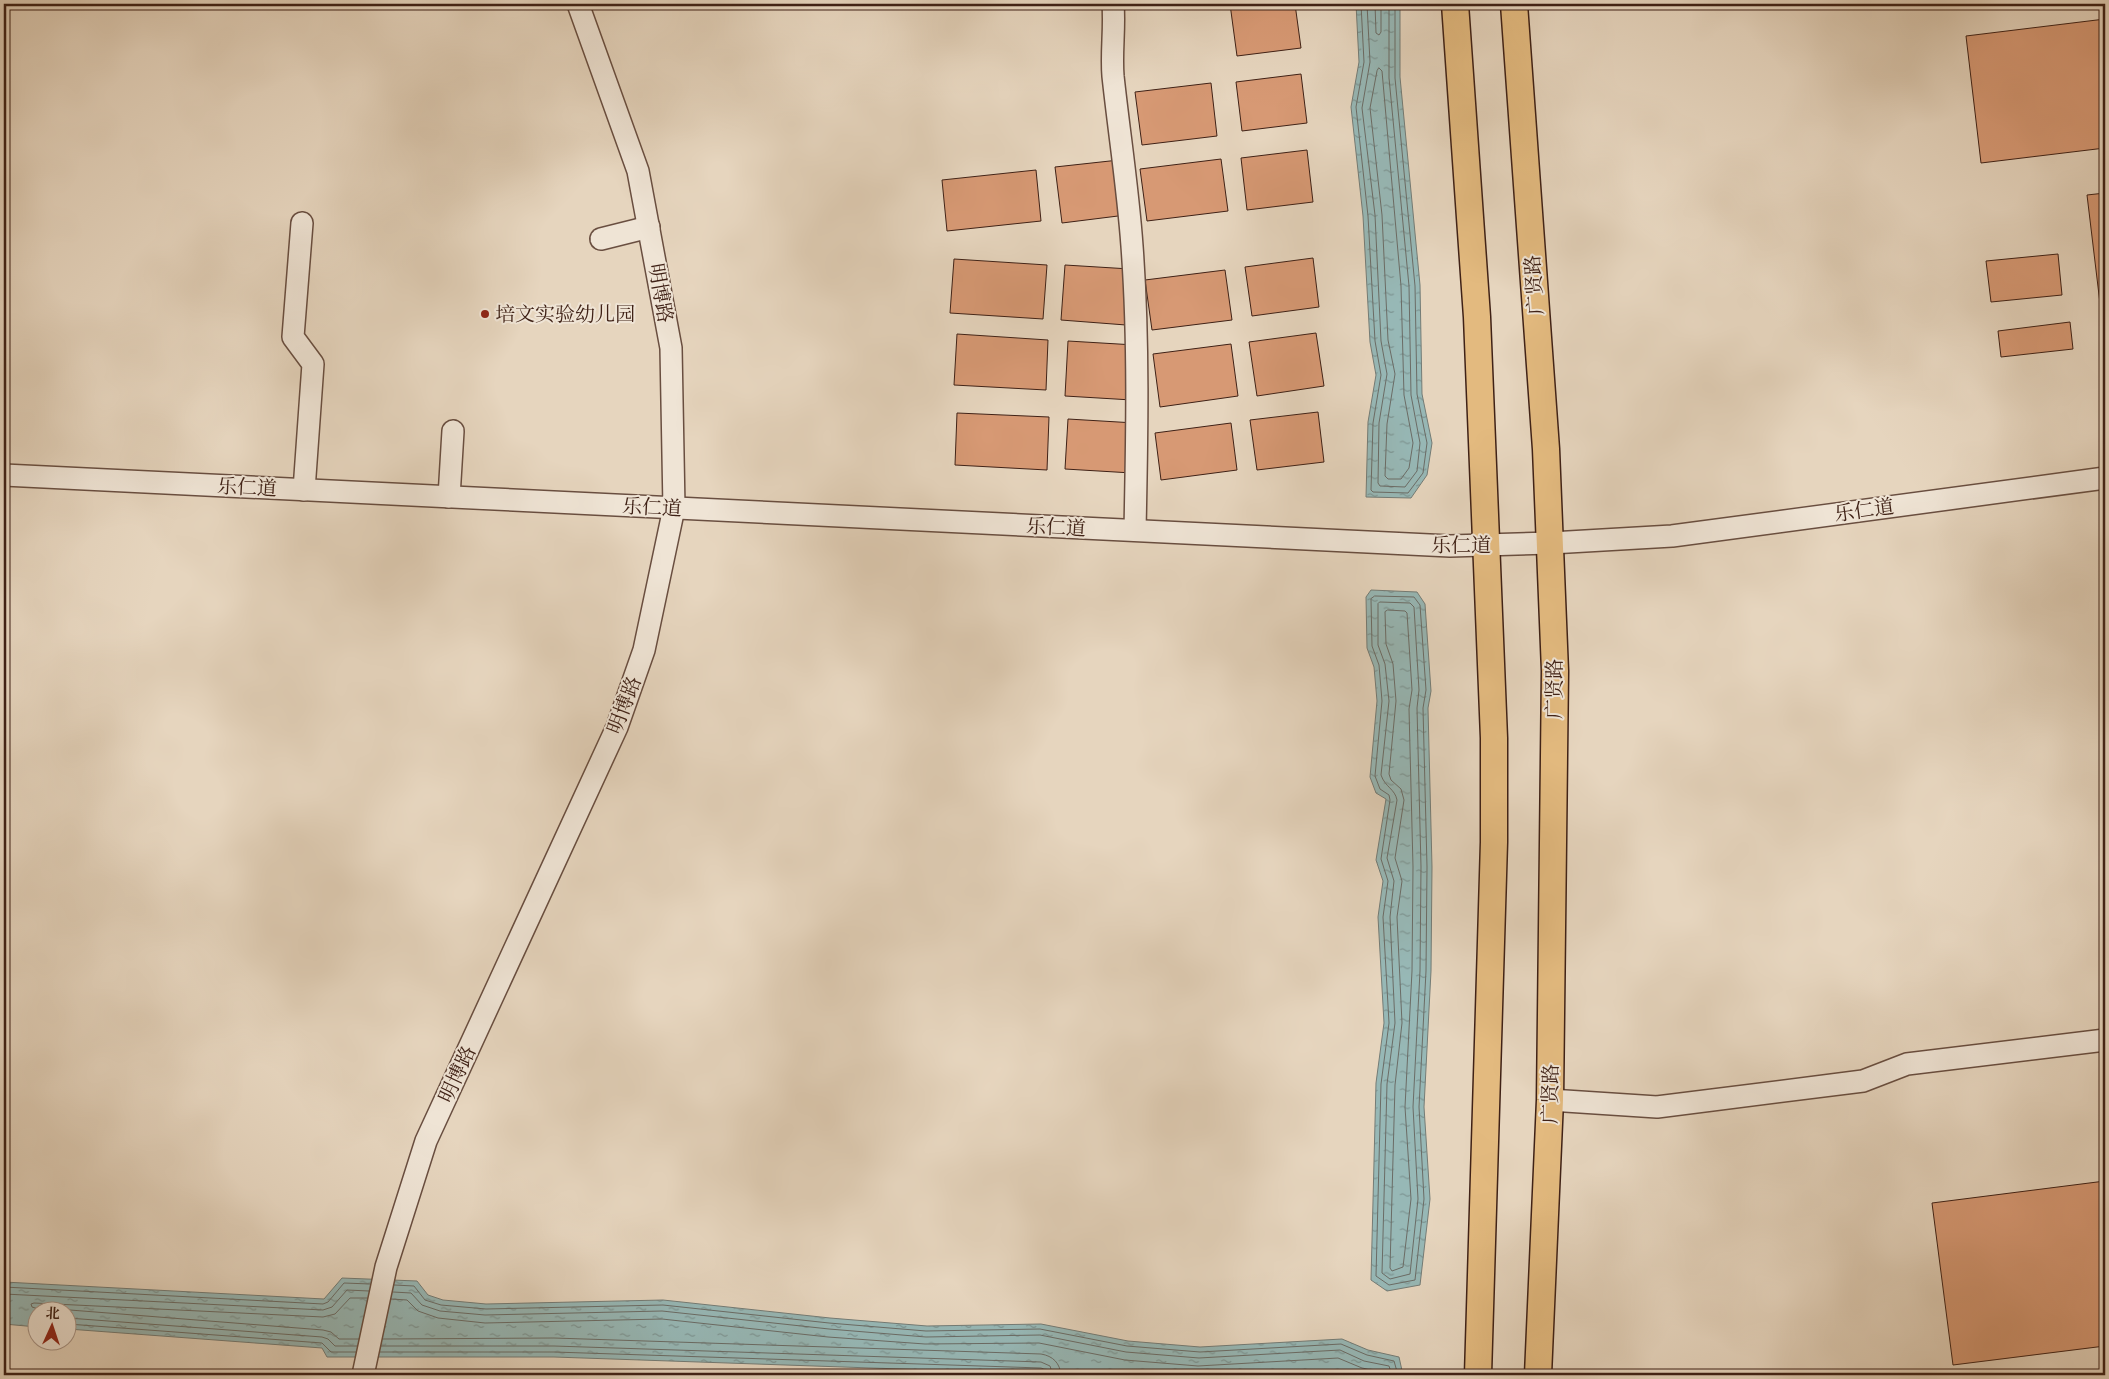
<svg xmlns="http://www.w3.org/2000/svg" width="2109" height="1379" font-family="'IM FELL Great Primer','Noto Serif SC',serif">
<defs>
<pattern id="water-ripples" width="26" height="14" patternUnits="userSpaceOnUse" patternTransform="scale(1.25)"><rect width="26" height="14" fill="#97b8b6"/><path d="M2 4q2-2 4 0t4 0M15 11q2-2 4 0t4 0" fill="none" stroke="#7d9593"/></pattern>
</defs>
<rect width="100%" height="100%" fill="#e6d5be"/>
<filter id="stains"><feTurbulence type="fractalNoise" baseFrequency=".004" numOctaves="4"/><feColorMatrix values="0 0 0 0 .2 0 0 0 0 .09 0 0 0 0 .02 0 0 0 .5 -.17"/></filter>
<radialGradient id="worn" r=".72"><stop offset=".6" stop-color="#630" stop-opacity="0"/><stop offset="1" stop-color="#630" stop-opacity=".3"/></radialGradient>
<g fill="url(#water-ripples)" stroke="#747c76">
<path d="M1356,4H1400V77L1420,285L1422,394L1432,443L1427,475L1411,498L1366,497L1368,422L1376,375L1370,342L1363,216L1351,107L1359,62Z"/>
<path d="M1371,590L1417,592L1425,604L1431,691L1428,708L1432,867L1431,971L1424,1107L1430,1199L1420,1285L1387,1291L1371,1280L1376,1083L1384,1023L1378,917L1383,881L1376,860L1386,799L1376,793L1370,777L1377,701L1374,667L1367,648L1366,597Z"/>
<path d="M342,1278L417,1281L428,1295L443,1300L486,1304L663,1300L830,1318L927,1326L1041,1324L1128,1341L1200,1347L1342,1339L1368,1350L1399,1357L1403,1375H1074L554,1357H327L322,1348L68,1329V1312H38L37,1327L4,1324V1282L324,1299Z"/>
</g>
<g fill="none" stroke-linecap="round" stroke-linejoin="round">
<g stroke="#6b6c66" stroke-width="1">
<path d="M1361,4L1364,62L1356,107L1368,216L1375,341L1381,375L1373,423L1371,490L1373,492L1408,493L1423,473L1427,443L1417,394L1415,286L1395,78V4"/>
<path d="M1367,4L1370,62L1362,108L1375,215L1381,341L1387,374L1379,423L1378,483L1380,486L1405,487L1417,471L1420,443L1411,395L1409,286L1389,78V4"/>
<path d="M1375,4L1376,33L1379,35L1381,32V4"/>
<path d="M1379,68L1382,71L1401,286L1404,395L1413,443L1409,468L1401,479H1388L1385,476L1387,424L1395,374L1388,340L1382,215L1370,108L1377,71Z"/>
<path d="M1375,596L1414,597L1420,605L1426,690L1423,708L1427,867L1426,971L1419,1107L1424,1199L1415,1280L1389,1285L1376,1276L1381,1084L1389,1023L1383,917L1388,881L1381,859L1390,800L1389,795L1380,789L1375,776L1382,701L1379,665L1372,646L1371,599Z"/>
<path d="M1380,602L1410,603L1414,607L1419,690L1417,708L1421,867L1420,971L1413,1107L1418,1199L1410,1274L1390,1279L1382,1273L1387,1084L1395,1023L1390,917L1394,881L1387,858L1397,800C1395,789 1385,787 1381,775L1389,701L1385,664L1378,645V604Z"/>
<path d="M1388,610L1405,611L1407,613L1412,690L1409,709L1413,867L1412,971L1405,1107L1411,1199L1403,1267L1392,1271L1390,1268L1395,1085L1402,1023L1397,917L1402,881L1395,858L1404,800L1401,789L1391,780L1389,774L1396,701L1393,664L1386,644L1385,612Z"/>
<path d="M394,1285L414,1286L425,1300L441,1305L486,1309L663,1305L829,1323L926,1331L1040,1329L1127,1346L1200,1352L1341,1344L1367,1355L1394,1361L1398,1375"/>
<path d="M4,1287L323,1304L328,1302L344,1283L370,1284"/>
<path d="M393,1292L411,1293L422,1305L440,1311L485,1315L662,1311L829,1329L926,1337L1040,1335L1126,1352L1199,1358L1340,1350L1364,1361L1389,1366L1392,1375"/>
<path d="M4,1294L323,1310L332,1307L347,1290L369,1291"/>
<path d="M391,1299L407,1300L418,1311L438,1318L485,1323L662,1319L828,1337L925,1344L1039,1343L1125,1360L1198,1366L1338,1358L1362,1368L1382,1372L1384,1375"/>
<path d="M48,1312L32,1307L31,1304L34,1303L323,1317L335,1314L350,1298H367"/>
<path d="M62,1312L70,1310L323,1330L331,1332L339,1339H359"/>
<path d="M68,1318L322,1337L328,1339L335,1346H357"/>
<path d="M68,1324L322,1343L331,1352H356"/>
<path d="M383,1339L554,1338L1041,1354C1053,1356 1060,1363 1061,1375"/>
<path d="M381,1346H554L1041,1362L1050,1366L1053,1375"/>
<path d="M380,1352H554L1041,1368L1046,1370L1047,1375"/>
</g>
</g>
<g fill="#d79974" stroke="#3f2116">
<path d="M1230,4H1295L1301,48L1237,56Z"/>
<path d="M2105,19V148L1981,163L1966,36Z"/>
<path d="M1301,74L1307,123L1242,131L1236,82Z"/>
<path d="M1211,83L1217,136L1142,145L1135,92Z"/>
<path d="M1307,150L1313,202L1247,210L1241,158Z"/>
<path d="M1221,159L1228,211L1147,221L1140,169Z"/>
<path d="M1119,160L1126,215L1062,223L1055,167Z"/>
<path d="M1036,170L1041,221L947,231L942,180Z"/>
<path d="M2105,193V345L2087,195Z"/>
<path d="M2058,254L2062,295L1991,302L1986,261Z"/>
<path d="M1313,258L1319,307L1252,316L1245,267Z"/>
<path d="M954,259L1047,265L1043,319L950,313Z"/>
<path d="M1065,265L1130,269L1126,325L1061,320Z"/>
<path d="M1225,270L1232,320L1152,330L1145,280Z"/>
<path d="M2070,322L2073,349L2001,357L1998,331Z"/>
<path d="M1316,333L1324,386L1257,396L1249,342Z"/>
<path d="M957,334L1048,340L1046,390L954,385Z"/>
<path d="M1068,341L1135,345L1132,400L1065,396Z"/>
<path d="M1231,344L1238,396L1160,407L1153,354Z"/>
<path d="M1318,412L1324,462L1257,470L1250,420Z"/>
<path d="M957,413L1049,417L1047,470L955,465Z"/>
<path d="M1068,419L1135,423L1132,473L1065,469Z"/>
<path d="M1231,423L1237,470L1161,480L1155,433Z"/>
<path d="M2105,1181V1346L1953,1365L1932,1203Z"/>
</g>
<g fill="none" stroke-linecap="round" stroke-linejoin="round">
<defs>
<g id="minor">
<path d="M1113,4C1115,28 1111,52 1113,76C1119,132 1128,189 1132,246C1139,341 1137,436 1135,530"/>
<path d="M302,223L293,337L313,364L304,490"/>
<path d="M601,239L649,227"/>
<path d="M4,475L1450,546L1551,543L1672,536L2105,478"/>
<path d="M449,497L453,431"/>
<path d="M1550,1100L1657,1107L1863,1081L1907,1064L2105,1040"/>
<path d="M363,1375L386,1267L426,1141L617,727L644,650L674,508L671,348L638,171L578,4"/>
</g>
<g id="major">
<path d="M1455,4L1477,317L1494,738V842L1478,1375"/>
<path d="M1514,4L1546,449L1555,671L1550,1100L1538,1375"/>
</g>
</defs>
<use href="#minor" stroke="#694e40" stroke-width="24"/>
<use href="#major" stroke="#3f2116" stroke-width="29"/>
<use href="#minor" stroke="#efe4d5" stroke-width="21"/>
<use href="#major" stroke="#e3ba7f" stroke-width="26"/>
</g>
<circle fill="#8f2418" stroke="#efe4d5" stroke-width="2" cx="485" cy="314" r="5"/>
<g text-anchor="middle" dominant-baseline="central" stroke-width="4" stroke-linejoin="round" paint-order="stroke">
<g font-size="20" fill="#3f2116" stroke="#efe4d5">
<text transform="translate(1534 285) rotate(-94)">广贤路</text>
<text transform="translate(661 293) rotate(80)">明博路</text>
<text transform="translate(247 487) rotate(3)">乐仁道</text>
<text transform="translate(652 507) rotate(3)">乐仁道</text>
<text transform="translate(1864 510) rotate(-8)">乐仁道</text>
<text transform="translate(1056 527) rotate(3)">乐仁道</text>
<text x="1461" y="545">乐仁道</text>
<text transform="translate(1554 689) rotate(-90)">广贤路</text>
<text transform="translate(624 705) rotate(-69)">明博路</text>
<text transform="translate(457 1074) rotate(-65)">明博路</text>
<text transform="translate(1550 1094) rotate(-89)">广贤路</text>
</g>
<g font-size="20" fill="#3f2116" stroke="#efe4d5" text-anchor="start">
<text x="495" y="314">培文实验幼儿园</text>
</g>
</g>
<rect width="2109" height="1379" fill="none" stroke="#e6d5be" stroke-width="20"/>
<rect x="5" y="5" width="2099" height="1369" fill="none" stroke="#3f2116" stroke-width="2.5"/>
<rect x="10" y="10" width="2089" height="1359" fill="none" stroke="#3f2116"/>
<g transform="translate(52 1326) rotate(3)"><circle r="24" fill="#efe4d5" stroke="#a99689"/>
<path d="M0-4L9 19L0 12L-9 19Z" fill="#8f2418"/>
<text y="-8" font-size="14" font-weight="bold" text-anchor="middle" fill="#3f2116">北</text>
</g>
<rect width="100%" height="100%" filter="url(#stains)"/>
<rect width="100%" height="100%" fill="url(#worn)"/>
</svg>
